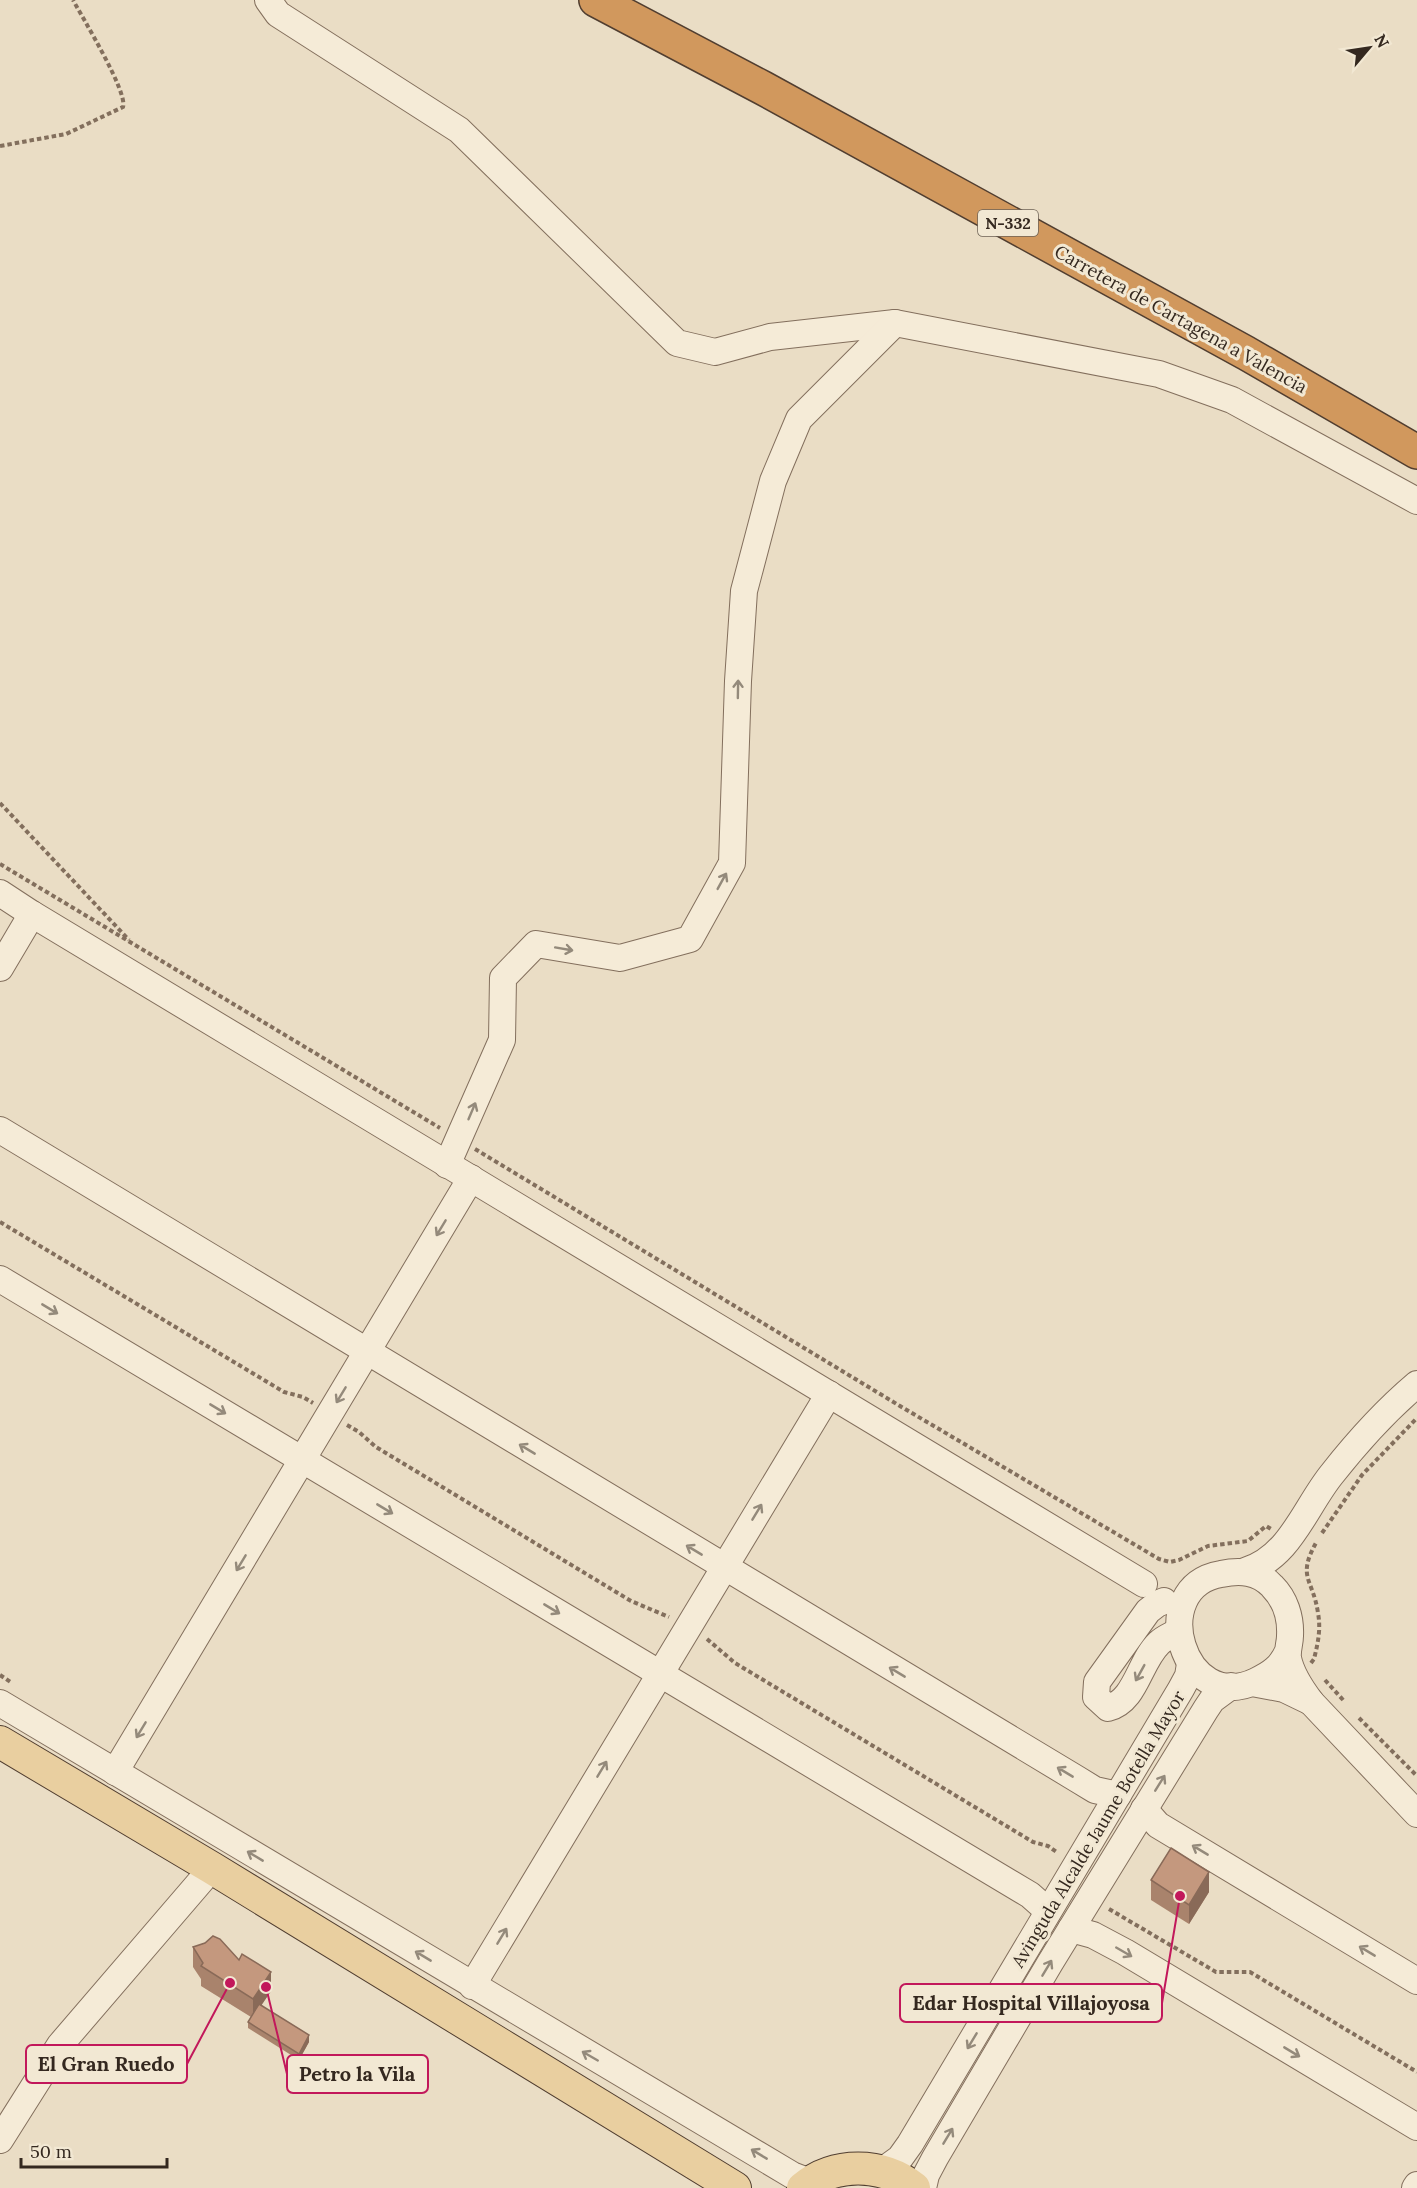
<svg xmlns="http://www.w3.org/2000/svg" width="1417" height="2188" font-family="Lora,serif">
<rect width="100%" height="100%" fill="#eaddc5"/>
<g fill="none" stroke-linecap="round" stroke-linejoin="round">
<defs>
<g id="minor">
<path d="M268,0L278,14L459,130L677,343L715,352L770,337L895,323L1159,374L1232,400L1417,501"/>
<path d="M0,893L32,914L1144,1584"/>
<path d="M0,968L32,914"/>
<path d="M0,1130L1077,1779L1095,1790L1118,1795"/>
<path d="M447,1165L502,1040L503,978L536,944L620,958L690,939L732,863L738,681L744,591L773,481L799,419L895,323"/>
<path d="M0,1279L1030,1895L1048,1911"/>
<path d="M1245,1571C1290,1558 1305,1507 1332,1474C1358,1441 1385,1411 1417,1384"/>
<path d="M1164,1601L1157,1604L1148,1611L1097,1682L1096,1697L1108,1708C1136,1701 1139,1662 1159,1643C1164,1638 1172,1635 1179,1631"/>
<path d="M1252,1683L1284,1689L1311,1702C1302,1690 1291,1674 1288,1658C1287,1650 1290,1643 1290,1636C1291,1617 1285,1599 1272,1586C1258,1571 1240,1570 1221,1574C1145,1587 1183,1716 1256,1681C1271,1674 1281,1667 1288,1651"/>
<path d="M1311,1702L1417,1814"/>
<path d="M0,1703L792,2175L810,2182"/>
<path d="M115,1772L471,1178"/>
<path d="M1144,1809L1158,1825L1417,1981"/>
<path d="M1071,1929L1093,1935L1125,1952L1417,2127"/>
<path d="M472,1986L829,1394"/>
<path d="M0,2140L60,2045L212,1868"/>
<path d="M882,2171L900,2158L910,2144L1181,1689L1188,1676L1190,1664"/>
<path d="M923,2188L926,2175L935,2158L1050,1963L1206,1709L1212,1700L1231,1686"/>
<path d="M1415,2188L1417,2185"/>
</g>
<g id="major">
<path d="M0,1742L212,1868L735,2188"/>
<path d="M803,2188C834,2162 882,2162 914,2188"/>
</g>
<path id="highway" d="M596,0L763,88L1246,353L1417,452"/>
</defs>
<use href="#minor" stroke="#836f5d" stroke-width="28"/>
<use href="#major" stroke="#513e30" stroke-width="34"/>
<use href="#highway" stroke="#513e30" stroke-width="36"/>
<g stroke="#836f5d" stroke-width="4" stroke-dasharray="4.5 3" stroke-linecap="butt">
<path d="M0,146L66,134L123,107C128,92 82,17 73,0"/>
<path d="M0,803L129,940"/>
<path d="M0,864L440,1128"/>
<path d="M475,1149L900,1406L1159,1559L1170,1562L1179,1560L1208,1546L1248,1541L1266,1526L1271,1529"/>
<path d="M0,1222L284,1392L303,1397L313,1403"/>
<path d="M347,1425L359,1432L376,1447L631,1601L669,1617"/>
<path d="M1322,1533L1362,1475L1417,1418"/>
<path d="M707,1639L735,1663L1033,1842L1048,1846L1058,1853"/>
<path d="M1311,1663L1314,1659C1318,1643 1321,1629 1318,1613C1313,1578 1296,1578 1317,1541"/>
<path d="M0,1675L12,1683"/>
<path d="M1325,1680L1344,1701"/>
<path d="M1359,1718L1417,1776"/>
<path d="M1109,1909L1216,1972H1250L1417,2072"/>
</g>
<use href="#minor" stroke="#f5ebd7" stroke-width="26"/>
<use href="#major" stroke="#e9cfa0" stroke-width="32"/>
<use href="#highway" stroke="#d1985d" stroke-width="33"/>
</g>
<g fill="#a9836c">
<path d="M1151,1880L1209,1892L1189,1924L1151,1900Z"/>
<path d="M193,1947L239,1960L271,1991L261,2005L309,2042L299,2060L248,2028V2022L251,2017L201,1986V1979L193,1967Z"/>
</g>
<g fill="#896a58">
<path d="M1209,1872V1892L1189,1924V1905Z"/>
<path d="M271,1972V1991L253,2018V1999Z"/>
<path d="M309,2035V2042L299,2060V2054Z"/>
</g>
<g fill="#c4987e" stroke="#896a58" stroke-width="1.5">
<path d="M1171,1848L1209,1872L1189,1905L1151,1880Z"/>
<path d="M213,1936L220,1939L239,1960L242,1954L271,1972L253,1999L201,1966L203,1963L193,1947L205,1943Z"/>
<path d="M259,2004L309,2035L299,2054L248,2022Z"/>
</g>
<defs><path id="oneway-shaft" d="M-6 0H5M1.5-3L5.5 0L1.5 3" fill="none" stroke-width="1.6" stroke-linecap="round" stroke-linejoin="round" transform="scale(1.5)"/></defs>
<g stroke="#948a7b">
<use href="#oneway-shaft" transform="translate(738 689) rotate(-89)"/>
<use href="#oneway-shaft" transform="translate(722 881) rotate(-61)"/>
<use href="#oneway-shaft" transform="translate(564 949) rotate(10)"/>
<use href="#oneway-shaft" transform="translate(472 1111) rotate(-67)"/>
<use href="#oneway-shaft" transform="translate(441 1228) rotate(121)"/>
<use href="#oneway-shaft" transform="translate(50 1309) rotate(31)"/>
<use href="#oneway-shaft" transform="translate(341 1395) rotate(121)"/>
<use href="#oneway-shaft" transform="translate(218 1409) rotate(31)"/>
<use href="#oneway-shaft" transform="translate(527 1449) rotate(-149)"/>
<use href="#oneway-shaft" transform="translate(385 1509) rotate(31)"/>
<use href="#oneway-shaft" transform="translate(757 1512) rotate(-59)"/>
<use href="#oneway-shaft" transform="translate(694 1550) rotate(-149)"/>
<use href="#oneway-shaft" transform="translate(241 1563) rotate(121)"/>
<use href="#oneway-shaft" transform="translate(552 1609) rotate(31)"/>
<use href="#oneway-shaft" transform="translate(897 1672) rotate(-149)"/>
<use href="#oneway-shaft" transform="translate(1140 1673) rotate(119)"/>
<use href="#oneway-shaft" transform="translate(141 1730) rotate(121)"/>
<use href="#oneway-shaft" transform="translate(602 1769) rotate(-59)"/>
<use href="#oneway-shaft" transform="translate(1065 1772) rotate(-149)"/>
<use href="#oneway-shaft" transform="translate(1160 1783) rotate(-58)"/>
<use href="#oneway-shaft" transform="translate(1200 1850) rotate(-149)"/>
<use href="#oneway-shaft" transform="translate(255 1856) rotate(-149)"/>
<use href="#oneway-shaft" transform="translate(502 1936) rotate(-59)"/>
<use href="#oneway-shaft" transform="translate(1367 1951) rotate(-149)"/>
<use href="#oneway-shaft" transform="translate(1124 1952) rotate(30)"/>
<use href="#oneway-shaft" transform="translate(423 1956) rotate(-149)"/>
<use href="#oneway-shaft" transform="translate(1047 1968) rotate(-59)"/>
<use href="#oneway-shaft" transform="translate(972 2041) rotate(121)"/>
<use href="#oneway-shaft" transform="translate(1292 2052) rotate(31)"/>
<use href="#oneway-shaft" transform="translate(590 2056) rotate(-150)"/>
<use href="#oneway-shaft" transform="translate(948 2136) rotate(-59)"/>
<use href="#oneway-shaft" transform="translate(759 2154) rotate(-149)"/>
</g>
<g text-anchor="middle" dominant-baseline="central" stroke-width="6" stroke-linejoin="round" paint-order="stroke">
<rect fill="#f2e8d3" stroke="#6d6255" stroke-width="1.5" x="978" y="210" width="60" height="26" rx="4.5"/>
<g font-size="16" font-weight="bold" fill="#34281f">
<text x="1008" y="223">N-332</text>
</g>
<g font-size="18" fill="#34281f" stroke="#f2e8d3">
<text transform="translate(1181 319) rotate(29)">Carretera de Cartagena a Valencia</text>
<text transform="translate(1098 1829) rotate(-59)">Avinguda Alcalde Jaume Botella Mayor</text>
</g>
</g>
<path fill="none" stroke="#c2185b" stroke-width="2" d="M1180 1896L1162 2003M230 1983L187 2064M266 1987L287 2074"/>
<g fill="#c2185b" stroke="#f2e8d3" stroke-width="2">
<circle cx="1180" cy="1896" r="6"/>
<circle cx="230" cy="1983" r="6"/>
<circle cx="266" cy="1987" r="6"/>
</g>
<g fill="#f2e8d3" stroke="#c2185b" stroke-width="2">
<rect x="900" y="1984" width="262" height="38" rx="6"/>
<rect x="26" y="2045" width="161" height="38" rx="6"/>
<rect x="287" y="2055" width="141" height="38" rx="6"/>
</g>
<g font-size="20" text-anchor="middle" font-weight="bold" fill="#34281f">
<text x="1031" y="2010">Edar Hospital Villajoyosa</text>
<text x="106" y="2071">El Gran Ruedo</text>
<text x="357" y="2081">Petro la Vila</text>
</g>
<g transform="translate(1369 48) rotate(61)" stroke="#f2e8d3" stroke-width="4.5" paint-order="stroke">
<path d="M0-4.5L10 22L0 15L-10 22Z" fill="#34281f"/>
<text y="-9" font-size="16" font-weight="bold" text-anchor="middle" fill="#34281f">N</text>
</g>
<path d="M21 2158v9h146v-9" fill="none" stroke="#34281f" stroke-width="3"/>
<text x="30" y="2158" font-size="18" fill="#34281f" stroke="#f2e8d3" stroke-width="4.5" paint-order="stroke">50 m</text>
</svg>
